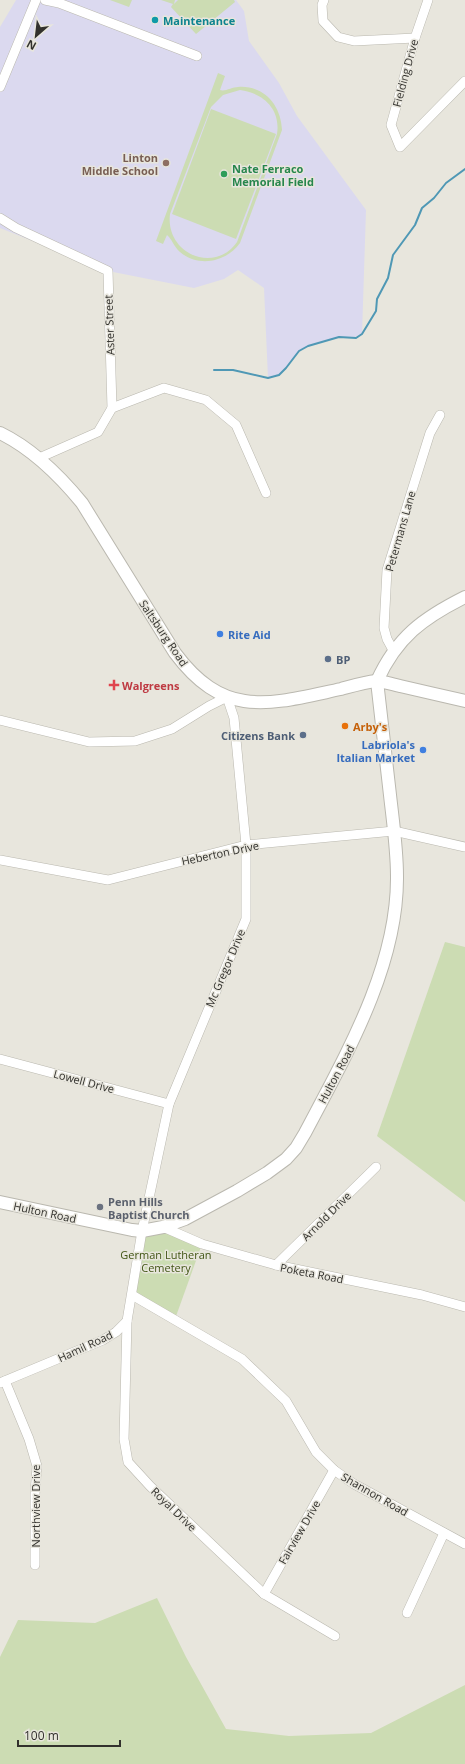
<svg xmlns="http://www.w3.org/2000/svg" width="465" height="1764" font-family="'Open Sans',sans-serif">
<rect width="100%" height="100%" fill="#e8e6dd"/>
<path fill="#dbd9ef" d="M16,0H236L244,11L249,41L279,83L297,116L366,210L362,334L352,338L339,337L308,346L299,351L279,375L268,378L264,288L238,270L224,279L194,288L108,271L0,228V27Z"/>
<g fill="#ccdcb3" fill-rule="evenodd">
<path d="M110,0H132L129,7Z"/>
<path d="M161,0H175L174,4L178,0H234L235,2L196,34L171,7L173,4Z"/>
<path d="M218,73L225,76L220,90C225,92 232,87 238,87C264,85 281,105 282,130L240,243C226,262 199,268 180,252C174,247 172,239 167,235L163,244L156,241ZM240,90C263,93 281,109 277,134L237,242C214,275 165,253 170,214L211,107L223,95Z"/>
<path d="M211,109L276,134L236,239L172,214Z"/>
<path d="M445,942L465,947V1202L377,1136Z"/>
<path d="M163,1227L202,1244L175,1319L133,1295L142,1231Z"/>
<path d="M157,1598L186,1657L226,1729L289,1736L371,1733L465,1685V1764H0V1657L18,1620L95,1623Z"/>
</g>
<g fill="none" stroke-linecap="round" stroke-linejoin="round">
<path stroke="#4f98b5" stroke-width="2" d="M214,370H233L268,378L279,375L286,368L299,351L308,346L339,337L356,338L362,334L376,311L377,299L388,278L393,255L415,225L422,208L434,198L446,183L465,169"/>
<defs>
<g id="minor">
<path d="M45,0L59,3L197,56"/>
<path d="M324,0L322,5L323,21L338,37L354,41L415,38"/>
<path d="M428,0L415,38L391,125L400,147L465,81"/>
<path d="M0,87L36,0"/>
<path d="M0,218L16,228L108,271L112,408L98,432L39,458"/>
<path d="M112,408L164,388L206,400L236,425L266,493"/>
<path d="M393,650L387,639L384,628L387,570L430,433L440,415"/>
<path d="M0,720L89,742L135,741L172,729L209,706L227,697L234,718L246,845V919L169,1104L142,1231L127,1321L116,1332L103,1340L0,1383"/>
<path d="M0,860L108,880L246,845L394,831L465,847"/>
<path d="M0,1059L169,1104"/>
<path d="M163,1227L202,1244L276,1265L422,1295L465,1307"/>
<path d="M276,1265L376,1167"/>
<path d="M132,1295L242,1359L286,1401L316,1452L334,1470L354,1484L465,1544"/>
<path d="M127,1321L124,1439L128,1462L150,1486L264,1594L335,1636"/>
<path d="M5,1381L29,1439L37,1466L35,1494V1565"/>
<path d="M264,1594L334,1470"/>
<path d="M407,1613L444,1533"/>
</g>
<g id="major">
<path d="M0,433C33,449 59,475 82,503L175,653C225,720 270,704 341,689C352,686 365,682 376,681C384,681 393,685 400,686C422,691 443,696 465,701"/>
<path d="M377,681C397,637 423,618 465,597"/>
<path d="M0,1202L132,1230L142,1231L163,1227L185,1219L237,1191L267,1173L286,1159L296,1148L305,1133C346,1055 398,966 397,876C397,849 393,822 390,795C386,757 381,719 377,681"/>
</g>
</defs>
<use href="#minor" stroke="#bab8af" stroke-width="10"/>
<use href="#major" stroke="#bab8af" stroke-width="14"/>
<use href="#minor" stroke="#fff" stroke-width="9"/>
<use href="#major" stroke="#fff" stroke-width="12"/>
</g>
<circle fill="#0f9aa8" stroke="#e8e6dd" stroke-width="1.5" cx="155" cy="20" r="4"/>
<circle fill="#8d6e63" stroke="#e8e6dd" stroke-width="1.5" cx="166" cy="163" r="4"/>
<circle fill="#2e9e5b" stroke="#e8e6dd" stroke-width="1.5" cx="224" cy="174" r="4"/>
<g fill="#3f7fe0" stroke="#e8e6dd" stroke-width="1.5">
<circle cx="220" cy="634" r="4"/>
<circle cx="423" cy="750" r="4"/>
</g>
<g fill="#5c6f8a" stroke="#e8e6dd" stroke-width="1.5">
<circle cx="328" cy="659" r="4"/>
<circle cx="303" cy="735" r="4"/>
</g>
<path fill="#e0444e" stroke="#e8e6dd" stroke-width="1.5" d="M112 679h4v4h4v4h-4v4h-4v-4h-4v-4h4z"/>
<circle fill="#e8710a" stroke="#e8e6dd" stroke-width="1.5" cx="345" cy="726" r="4"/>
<circle fill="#6b7280" stroke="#e8e6dd" stroke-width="1.5" cx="100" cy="1207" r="4"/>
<g text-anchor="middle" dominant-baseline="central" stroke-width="3" stroke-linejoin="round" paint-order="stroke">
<g font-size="11" font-weight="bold" fill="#0d838f" stroke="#e8e6dd" text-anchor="start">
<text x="163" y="20">Maintenance</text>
</g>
<g font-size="11" fill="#32312d" stroke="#e8e6dd">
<text transform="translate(405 73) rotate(-75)">Fielding Drive</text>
<text transform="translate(109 325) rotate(-92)">Aster Street</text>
<text transform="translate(400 531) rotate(-74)">Petermans Lane</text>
<text transform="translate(164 633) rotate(56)">Saltsburg Road</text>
<text transform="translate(220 853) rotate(-12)">Heberton Drive</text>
<text transform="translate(225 968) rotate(-67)">Mc Gregor Drive</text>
<text transform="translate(336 1074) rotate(-62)">Hulton Road</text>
<text transform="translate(84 1081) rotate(15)">Lowell Drive</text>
<text transform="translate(45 1212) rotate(12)">Hulton Road</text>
<text transform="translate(326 1216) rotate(-45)">Arnold Drive</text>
<text transform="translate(312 1273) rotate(11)">Poketa Road</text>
<text transform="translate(85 1346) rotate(-25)">Hamil Road</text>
<text transform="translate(375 1494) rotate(30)">Shannon Road</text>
<text transform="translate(35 1506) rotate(-90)">Northview Drive</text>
<text transform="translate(174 1509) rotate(44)">Royal Drive</text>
<text transform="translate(299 1532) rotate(-60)">Fairview Drive</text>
</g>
<g font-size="11" font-weight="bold" fill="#785e54" stroke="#e8e6dd" text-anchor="end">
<text x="158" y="157">Linton<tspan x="158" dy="13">Middle School</tspan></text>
</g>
<g font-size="11" font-weight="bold" fill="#27864d" stroke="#e8e6dd" text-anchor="start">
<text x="232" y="168">Nate Ferraco<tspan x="232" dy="13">Memorial Field</tspan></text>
</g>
<g font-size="11" font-weight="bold" fill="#366cbe" stroke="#e8e6dd" text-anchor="start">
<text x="228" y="634">Rite Aid</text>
<text x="415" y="744" text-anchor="end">Labriola's<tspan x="415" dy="13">Italian Market</tspan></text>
</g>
<g font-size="11" font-weight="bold" fill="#4e5e75" stroke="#e8e6dd" text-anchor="start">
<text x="336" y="659">BP</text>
<text x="295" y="735" text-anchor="end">Citizens Bank</text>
</g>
<g font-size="11" font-weight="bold" fill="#be3a42" stroke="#e8e6dd" text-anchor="start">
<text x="122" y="685">Walgreens</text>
</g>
<g font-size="11" font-weight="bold" fill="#c56008" stroke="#e8e6dd" text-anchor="start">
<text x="353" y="726">Arby's</text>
</g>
<g font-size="11" font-weight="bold" fill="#5b616d" stroke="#e8e6dd" text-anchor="start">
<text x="108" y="1201">Penn Hills<tspan x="108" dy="13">Baptist Church</tspan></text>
</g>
<g font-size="11" fill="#425615" stroke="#e8e6dd">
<text x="166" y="1254">German Lutheran<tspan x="166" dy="13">Cemetery</tspan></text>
</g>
</g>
<g transform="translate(36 36) rotate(208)" stroke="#e8e6dd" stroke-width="3" paint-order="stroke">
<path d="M0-3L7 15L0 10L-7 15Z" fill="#32312d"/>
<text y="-6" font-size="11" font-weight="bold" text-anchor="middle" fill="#32312d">N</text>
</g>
<path d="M18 1740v6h102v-6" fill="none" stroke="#32312d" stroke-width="2"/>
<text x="24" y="1740" font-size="12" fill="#32312d" stroke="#e8e6dd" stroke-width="3" paint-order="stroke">100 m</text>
</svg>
